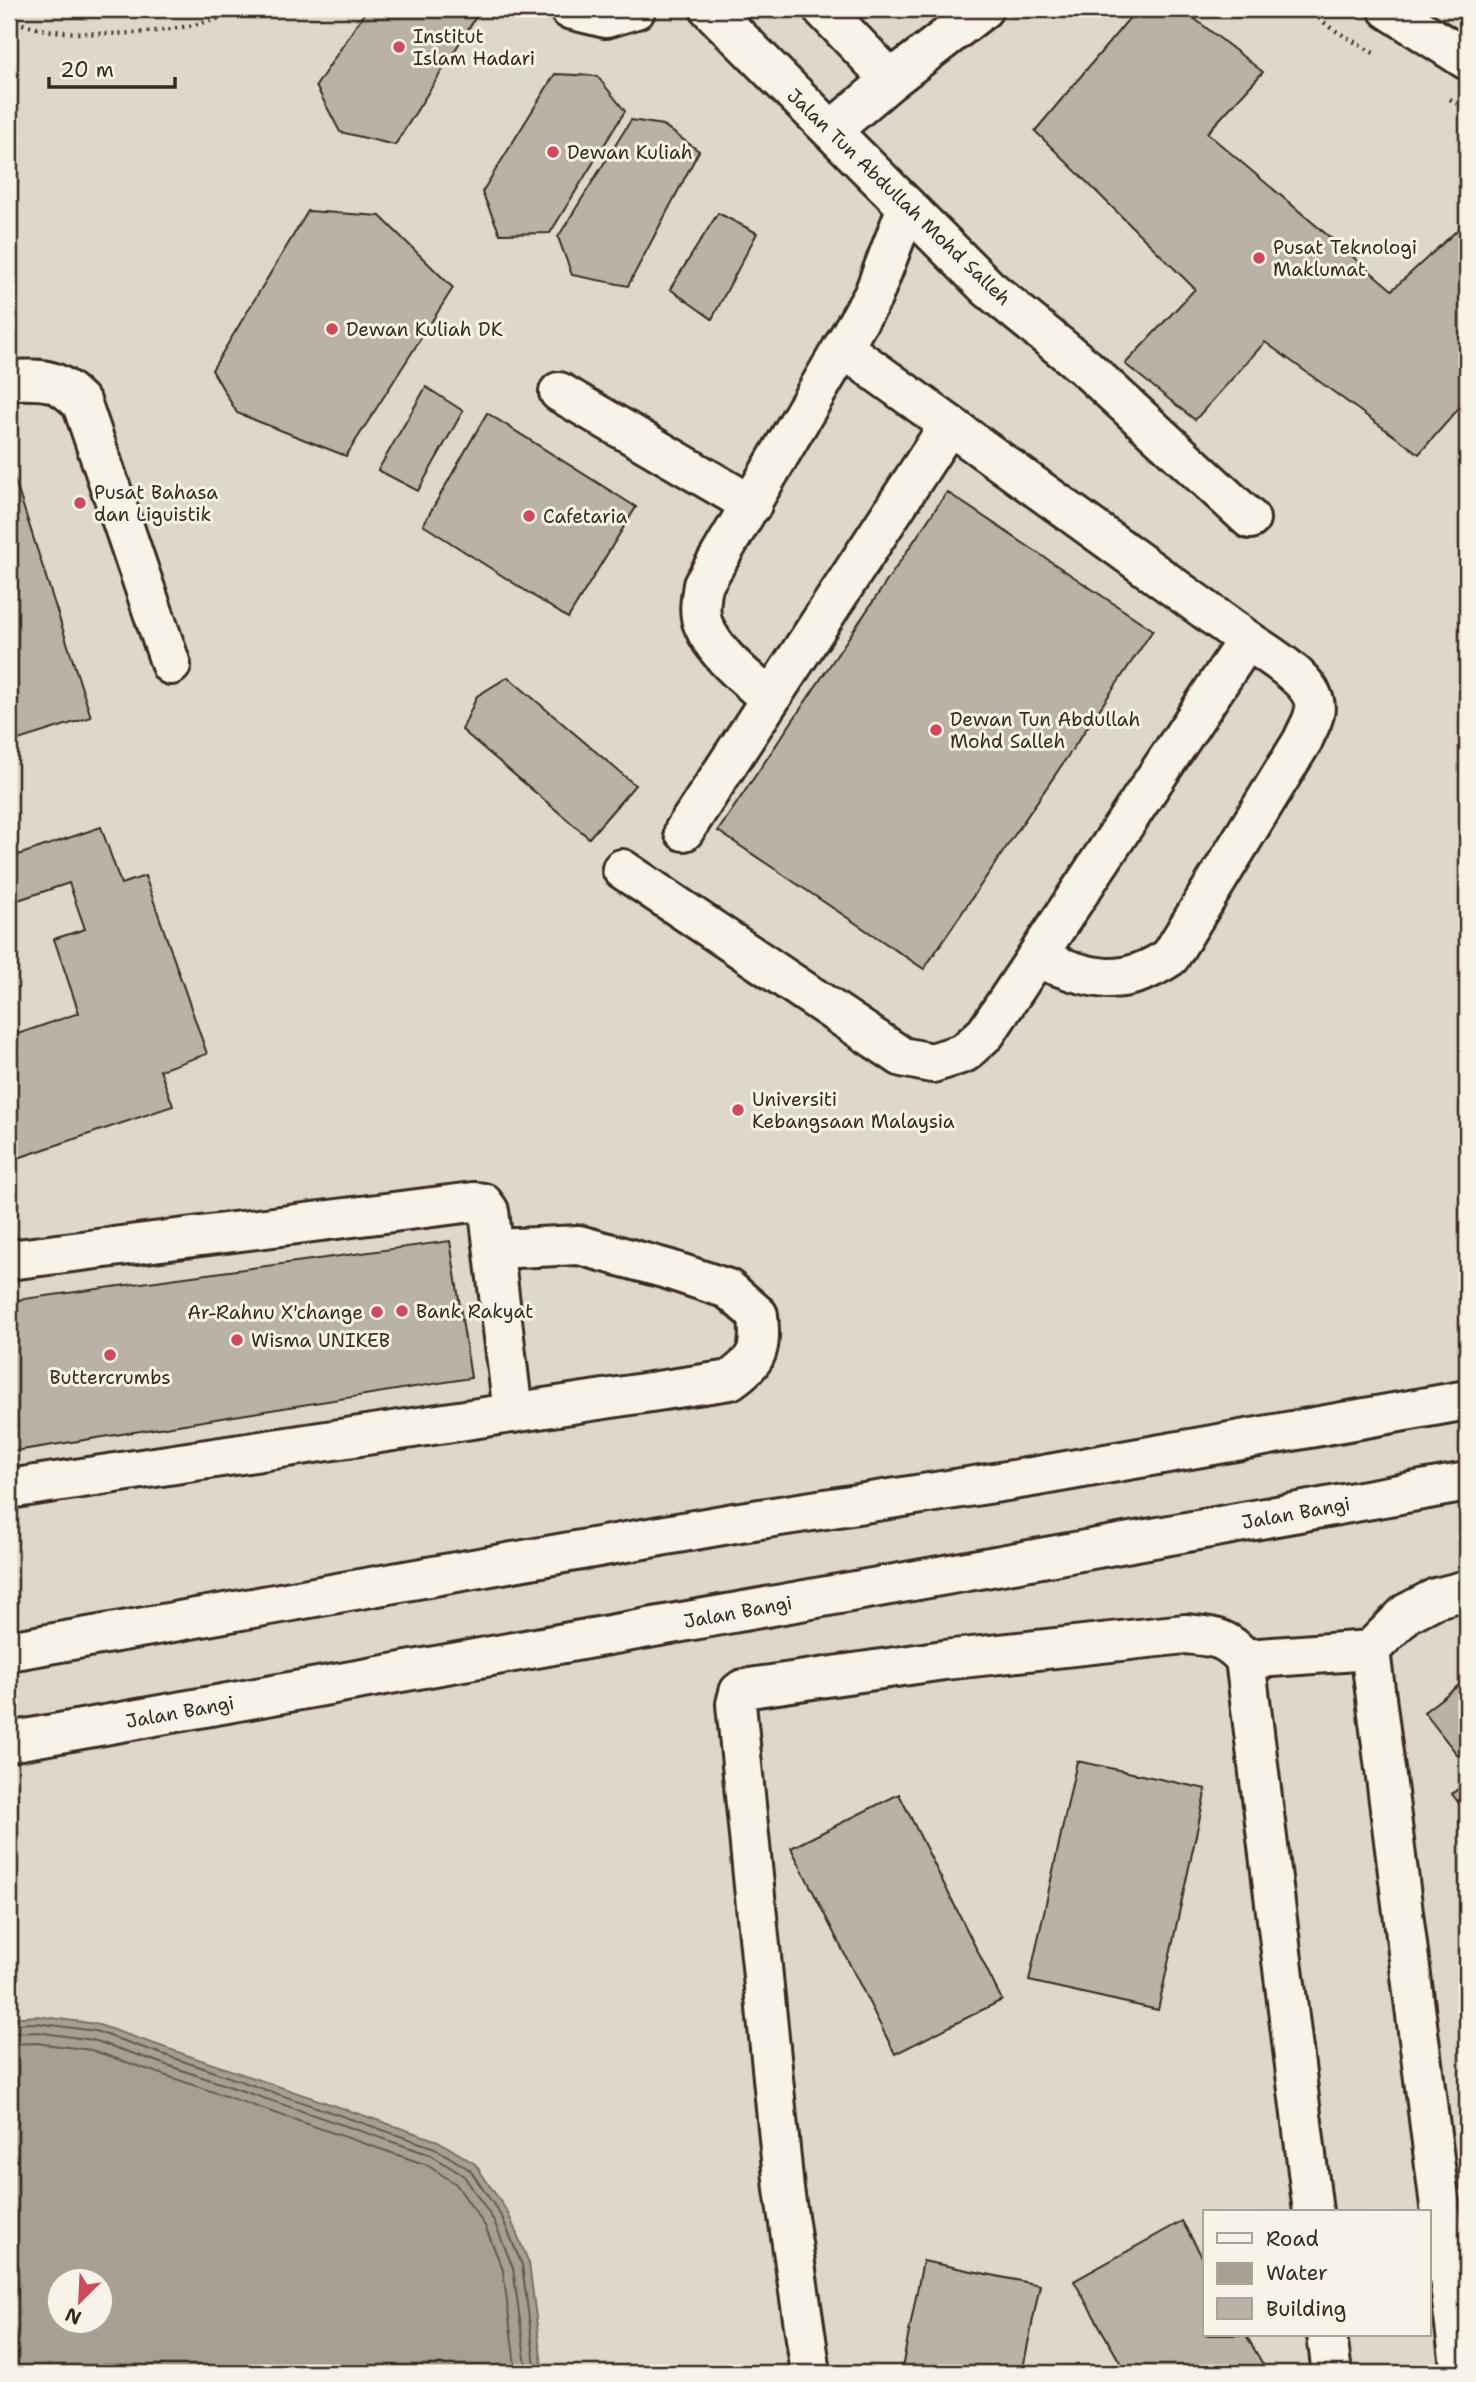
<svg xmlns="http://www.w3.org/2000/svg" width="1476" height="2382" font-family="'Shantell Sans',sans-serif">
<rect width="100%" height="100%" fill="#ece7dc"/>
<filter id="ink" filterUnits="userSpaceOnUse"><feTurbulence type="fractalNoise" baseFrequency=".0143" numOctaves="2"/><feDisplacementMap in="SourceGraphic" scale="14" xChannelSelector="R" yChannelSelector="G"/><feConvolveMatrix kernelMatrix="1 2 1 2 8 2 1 2 1" color-interpolation-filters="sRGB"/></filter>
<g filter="url(#ink)">
<path fill="#ddd7cc" fill-rule="evenodd" d="M9,9H1467V2373H9ZM1205,2212H1429V2335H1205ZM60,2280H102V2322H60Z"/>
<path fill="#a89f93" stroke="#7c7064" stroke-width="2" fill-rule="evenodd" d="M37,2016L96,2024L438,2141L475,2164L508,2213L529,2263L543,2373H9V2018ZM60,2280H102V2322H60Z"/>
<g fill="none" stroke-linecap="round" stroke-linejoin="round">
<g stroke="#67594d" stroke-width="2">
<path d="M9,2024L37,2023L95,2031L435,2148L470,2170L502,2217L522,2265L536,2373"/>
<path d="M9,2033L37,2032L93,2040L431,2155L464,2176L494,2221L513,2268L527,2373"/>
<path d="M9,2044L36,2043L91,2050L427,2165L456,2184L485,2226L503,2270L516,2373"/>
</g>
</g>
<g fill="#bab2a7" stroke="#3b2a1e" stroke-width="2">
<path d="M367,9H481L395,145L340,132L316,86Z"/>
<path d="M1137,9H1182L1263,72L1207,133L1392,290L1464,224L1467,227V399L1419,454L1265,342L1195,420L1125,364L1195,289L1035,131Z"/>
<path d="M555,74L597,76L625,111L550,233L500,234L482,192Z"/>
<path d="M631,120L663,125L699,151L628,286L572,275L558,237Z"/>
<path d="M308,211L380,216L453,288L346,456L237,413L212,370Z"/>
<path d="M718,213L757,233L712,319L670,289Z"/>
<path d="M426,387L463,411L418,491L378,470Z"/>
<path d="M487,413L636,507L568,618L423,525Z"/>
<path d="M9,462L91,717L9,743Z"/>
<path d="M947,492L1153,630L924,969L718,831Z"/>
<path d="M508,677L635,785L589,838L462,730L477,696Z"/>
<path d="M101,827L121,884L145,876L207,1054L160,1070L173,1106L9,1161V1037L79,1013L54,939L85,929L69,883L9,903V858Z"/>
<path d="M450,1241L471,1378L9,1452V1301Z"/>
<path d="M1467,1679V1767L1424,1712Z"/>
<path d="M1077,1761L1206,1789L1158,2010L1029,1981Z"/>
<path d="M1467,1781V1814L1452,1794Z"/>
<path d="M899,1794L1002,2000L895,2054L791,1848Z"/>
<path d="M1182,2221L1205,2262V2335H1246L1268,2373H1126L1074,2281Z"/>
<path d="M923,2261L1040,2285L1022,2373H901Z"/>
</g>
<g fill="none" stroke-linecap="round" stroke-linejoin="round">
<defs>
<g id="minor">
<path d="M569,9L606,18L636,9"/>
<path d="M710,9L988,288L1086,368L1250,519"/>
<path d="M823,9L891,80"/>
<path d="M1388,9L1467,60"/>
<path d="M832,130L891,80L983,9"/>
<path d="M9,380C43,379 57,377 82,404L171,665"/>
<path d="M559,392L752,505"/>
<path d="M770,699C747,678 715,655 703,624C698,612 701,598 703,585L873,296L907,207"/>
<path d="M684,831L949,425"/>
<path d="M622,869L902,1057L932,1063L964,1053L986,1033L1247,640L843,348"/>
<path d="M1036,958C1090,978 1119,991 1170,957L1303,740C1306,732 1312,723 1314,714C1322,684 1268,655 1247,640"/>
<path d="M9,1260L473,1202L483,1203L489,1211L513,1413"/>
<path d="M9,1489L730,1380C759,1359 761,1350 758,1315L728,1289L667,1269L579,1245L494,1249"/>
<path d="M1370,1650L1461,2373"/>
<path d="M1245,1659L1370,1650L1407,1613L1436,1598L1467,1590"/>
<path d="M1327,2335L1332,2373"/>
<path d="M811,2373L784,2189L736,1704L739,1692L743,1689L944,1660L1185,1634C1214,1637 1225,1636 1245,1659L1313,2212"/>
</g>
<g id="major">
<path d="M9,1651L734,1523L1032,1477L1467,1400"/>
<path d="M9,1742L1467,1482"/>
</g>
</defs>
<use href="#minor" stroke="#3b2a1e" stroke-width="44"/>
<use href="#major" stroke="#3b2a1e" stroke-width="44"/>
<g stroke="#3b2a1e" stroke-width="4.5" stroke-dasharray="2 5" stroke-linecap="butt">
<path d="M1308,9L1331,28L1377,55"/>
<path d="M9,20C21,23 33,28 46,30C109,38 186,34 245,9"/>
<path d="M1450,99L1467,110"/>
</g>
<use href="#minor" stroke="#f7f3e8" stroke-width="38"/>
<use href="#major" stroke="#f7f3e8" stroke-width="38"/>
</g>
</g>
<g fill="#d1495b" stroke="#f7f3e8" stroke-width="2.5">
<circle cx="399" cy="47" r="7"/>
<circle cx="553" cy="152" r="7"/>
<circle cx="1259" cy="258" r="7"/>
<circle cx="332" cy="329" r="7"/>
<circle cx="80" cy="503" r="7"/>
<circle cx="529" cy="516" r="7"/>
<circle cx="936" cy="730" r="7"/>
<circle cx="738" cy="1110" r="7"/>
<circle cx="402" cy="1311" r="7"/>
<circle cx="377" cy="1312" r="7"/>
<circle cx="237" cy="1340" r="7"/>
<circle cx="110" cy="1355" r="7"/>
</g>
<g text-anchor="middle" dominant-baseline="central" stroke-width="6" stroke-linejoin="round" paint-order="stroke">
<g font-size="19" fill="#3b2a1e" stroke="#f7f3e8" text-anchor="start">
<text x="413" y="36">Institut<tspan x="413" dy="22">Islam Hadari</tspan></text>
<text x="567" y="152">Dewan Kuliah</text>
<text x="1273" y="247">Pusat Teknologi<tspan x="1273" dy="22">Maklumat</tspan></text>
<text x="346" y="329">Dewan Kuliah DK</text>
<text x="94" y="492">Pusat Bahasa<tspan x="94" dy="22">dan Liguistik</tspan></text>
<text x="543" y="516">Cafetaria</text>
<text x="950" y="719">Dewan Tun Abdullah<tspan x="950" dy="22">Mohd Salleh</tspan></text>
<text x="752" y="1099">Universiti<tspan x="752" dy="22">Kebangsaan Malaysia</tspan></text>
<text x="416" y="1311">Bank Rakyat</text>
<text x="363" y="1312" text-anchor="end">Ar-Rahnu X'change</text>
<text x="251" y="1340">Wisma UNIKEB</text>
<text x="110" y="1377" text-anchor="middle">Buttercrumbs</text>
</g>
<g font-size="19" fill="#3b2a1e" stroke="#f7f3e8">
<text transform="translate(899 197) rotate(44)">Jalan Tun Abdullah Mohd Salleh</text>
<text transform="translate(1296 1513) rotate(-10)">Jalan Bangi</text>
<text transform="translate(738 1612) rotate(-10)">Jalan Bangi</text>
<text transform="translate(180 1712) rotate(-10)">Jalan Bangi</text>
</g>
</g>
<rect width="1476" height="2382" fill="none" stroke="#f7f3e8" stroke-width="35"/>
<rect x="18" y="18" width="1441" height="2347" fill="none" stroke="#3b2a1e" stroke-width="2.5" filter="url(#ink)"/>
<rect x="1203" y="2210" width="228" height="126" fill="#f7f3e8" stroke="#aca397" stroke-width="2"/>
<rect x="1217" y="2233" width="35" height="10" fill="#f7f3e8" stroke="#aca397" stroke-width="2"/>
<text x="1266" y="2246" font-size="21" fill="#3b2a1e">Road</text>
<rect x="1217" y="2263" width="35" height="21" fill="#a89f93" stroke="#aca397" stroke-width="2"/>
<text x="1266" y="2280" font-size="21" fill="#3b2a1e">Water</text>
<rect x="1217" y="2298" width="35" height="21" fill="#bab2a7" stroke="#aca397" stroke-width="2"/>
<text x="1266" y="2316" font-size="21" fill="#3b2a1e">Building</text>
<g transform="translate(80 2301) rotate(204)"><circle r="33" fill="#f7f3e8" stroke="#aca397" stroke-width="2"/>
<path d="M0-5L12 26L0 18L-12 26Z" fill="#d1495b"/>
<text y="-10" font-size="19" font-weight="bold" text-anchor="middle" fill="#3b2a1e">N</text>
</g>
<path d="M49 77v10h126v-10" fill="none" stroke="#3b2a1e" stroke-width="3.5"/>
<text x="60" y="77" font-size="21" fill="#3b2a1e" stroke="#f7f3e8" stroke-width="5" paint-order="stroke">20 m</text>
</svg>
